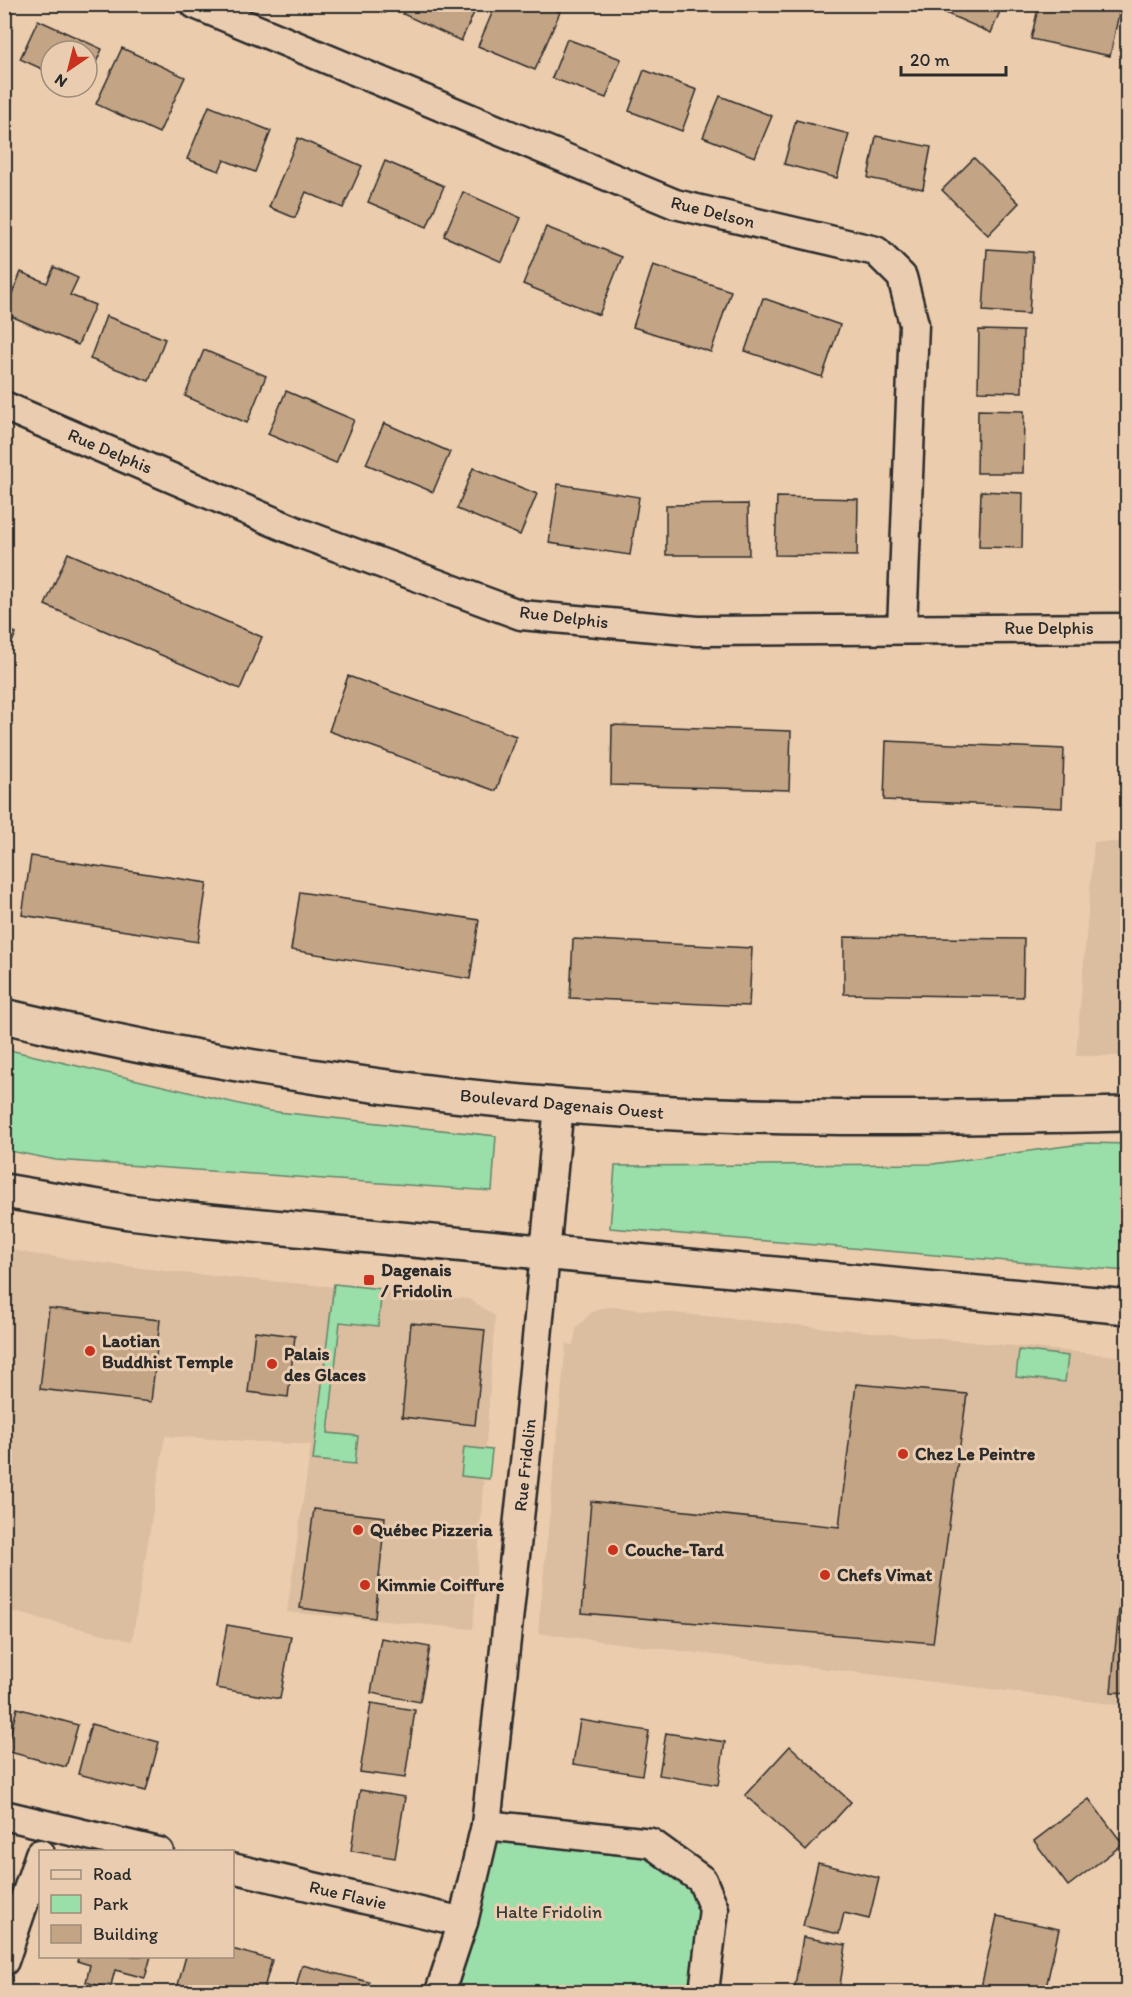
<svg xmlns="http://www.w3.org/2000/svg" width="1132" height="1997" font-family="Itim,sans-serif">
<rect width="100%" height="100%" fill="#ebccad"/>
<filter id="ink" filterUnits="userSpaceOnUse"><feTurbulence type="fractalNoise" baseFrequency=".0167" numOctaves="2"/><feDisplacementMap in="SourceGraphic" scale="12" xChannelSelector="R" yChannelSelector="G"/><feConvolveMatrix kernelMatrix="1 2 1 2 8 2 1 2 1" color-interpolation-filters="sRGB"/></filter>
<g filter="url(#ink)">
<g fill="#dbbd9f">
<path d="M1094,842H1127V1056H1076Z"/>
<path d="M5,1248L31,1254L181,1273L469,1299L495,1316L473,1629L287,1612L311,1445L165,1436L132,1641L5,1610Z"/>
<path d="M612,1307L1127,1357V1706L538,1633L566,1344L573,1345L577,1327L591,1313L602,1308Z"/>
</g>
<g fill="#9adea9" stroke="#62846a" stroke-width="1.5">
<path d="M5,1049L269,1111L496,1136L492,1191L56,1160L5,1150Z"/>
<path d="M1088,1143L1127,1144V1271L610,1228L615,1166L933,1164Z"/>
<path d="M334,1284L382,1289L378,1326L340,1322L328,1433L358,1436L355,1464L313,1460Z"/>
<path d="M1019,1350L1068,1356L1065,1382L1016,1377Z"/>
<path d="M464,1447L492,1450L489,1479L461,1476Z"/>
<path d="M486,1825L651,1843L702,1880L704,1992H440Z"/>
</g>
<g fill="#c3a485" stroke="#2b2b2b" stroke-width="1.5">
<path d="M365,4H389L385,13Z"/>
<path d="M408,4H478L461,41L403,14Z"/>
<path d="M496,4H541L560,12L535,70L478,46Z"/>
<path d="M925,4H1003L991,33Z"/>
<path d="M1039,4H1121L1110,56L1031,39Z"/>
<path d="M38,20L102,49L87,82V51H51V73L20,59Z"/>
<path d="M567,39L621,59L606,98L552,78Z"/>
<path d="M122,48L185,77L159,133L96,104Z"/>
<path d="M644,70L697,90L682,131L629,111Z"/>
<path d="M720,96L772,116L755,157L703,137Z"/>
<path d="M209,106L271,131L255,172L224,160L219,171L187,159Z"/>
<path d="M796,120L849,134L837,178L784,164Z"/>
<path d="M876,136L931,147L923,189L868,178Z"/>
<path d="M298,138L362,166L343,208L306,192L295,218L269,207Z"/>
<path d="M974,158L1019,203L988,235L942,190Z"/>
<path d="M385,161L444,186L427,227L368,202Z"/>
<path d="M463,192L521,218L502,262L444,236Z"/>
<path d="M546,227L622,257L599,315L523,284Z"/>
<path d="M987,249L1033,252L1029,314L983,311Z"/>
<path d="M653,265L731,291L711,352L633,327Z"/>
<path d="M54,267L78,278L70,295L95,305L78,345L4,313L21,272L47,283Z"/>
<path d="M763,298L840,325L822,377L745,351Z"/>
<path d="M106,316L165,339L149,381L90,359Z"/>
<path d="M979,330L1023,331L1022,392L978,391Z"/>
<path d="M204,350L266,376L247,423L185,396Z"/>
<path d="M286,391L354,420L336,463L268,434Z"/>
<path d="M978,410L1024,411L1023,473H977Z"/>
<path d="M384,423L450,452L433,492L366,464Z"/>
<path d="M473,468L537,494L520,535L457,509Z"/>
<path d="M558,484L639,497L630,555L549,543Z"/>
<path d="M981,491L1023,493L1022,548L979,547Z"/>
<path d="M777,497L858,499L857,556L775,555Z"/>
<path d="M748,504L749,555H666V505Z"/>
<path d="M68,553L262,637L240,689L45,605Z"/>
<path d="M4,628L16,633L10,647L4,645Z"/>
<path d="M348,676L516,736L496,791L329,731Z"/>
<path d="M612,725L791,731L789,790L611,785Z"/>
<path d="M886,741L1064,749L1062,808L884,800Z"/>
<path d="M31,856L207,883L198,942L22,915Z"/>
<path d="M300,892L479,920L470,979L291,950Z"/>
<path d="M844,937L1024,939L1023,997L844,994Z"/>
<path d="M573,939L752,948L749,1006L570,998Z"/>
<path d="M49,1308L160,1320L151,1402L40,1389Z"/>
<path d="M411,1323L485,1330L475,1425L402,1417Z"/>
<path d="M255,1331L295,1336L288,1397L248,1392Z"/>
<path d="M856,1384L967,1394L933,1643L582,1613L591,1501L839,1527Z"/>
<path d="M314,1509L385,1517L375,1618L300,1608Z"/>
<path d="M1121,1588L1128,1589V1693L1111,1692Z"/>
<path d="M227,1625L291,1636L280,1699L216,1688Z"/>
<path d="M381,1638L430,1647L420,1702L371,1693Z"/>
<path d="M4,1698L10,1699L4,1718Z"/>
<path d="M371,1703L415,1710L405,1778L360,1772Z"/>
<path d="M17,1708L78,1725L66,1767L6,1751Z"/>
<path d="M580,1720L649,1731L642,1775L573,1764Z"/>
<path d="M91,1724L159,1742L146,1791L78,1774Z"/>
<path d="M666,1733L725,1742L718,1785L659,1775Z"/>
<path d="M790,1746L851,1802L806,1851L745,1795Z"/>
<path d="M360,1790L405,1797L395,1858L351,1851Z"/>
<path d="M1089,1799L1123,1844L1068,1886L1034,1841Z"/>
<path d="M818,1863L879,1878L869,1919L844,1913L839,1934L803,1926Z"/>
<path d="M997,1916L1059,1929L1045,1992H980Z"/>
<path d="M803,1937L846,1945L839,1992H794Z"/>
<path d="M232,1949L272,1960L263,1992H176L186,1956H232Z"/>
<path d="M79,1956H151L145,1978L115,1970L110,1989L86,1982L90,1965L77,1961Z"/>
<path d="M302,1965L369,1982L367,1992H295Z"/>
</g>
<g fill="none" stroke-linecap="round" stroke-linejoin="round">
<defs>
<g id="minor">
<path d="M195,4L675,204L876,251L902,277L914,324L902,629"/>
<path d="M4,406L300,533L521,615L698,631L1128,628"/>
<path d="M4,1815L159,1852"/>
<path d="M486,1825L651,1843L702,1880L714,1909L704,1992"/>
<path d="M232,1868L463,1922"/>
<path d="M4,1961L40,1854"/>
<path d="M440,1992L463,1922L486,1825L527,1444L559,1105"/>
</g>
<g id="secondary">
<path d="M4,1016C218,1067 437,1100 656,1112C813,1121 971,1117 1128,1114"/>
<path d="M4,1191L129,1212L188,1219L1128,1307"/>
</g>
</defs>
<use href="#minor" stroke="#2b2b2b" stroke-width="33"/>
<use href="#secondary" stroke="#2b2b2b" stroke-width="38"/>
<use href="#minor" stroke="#eacdb1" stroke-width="28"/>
<use href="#secondary" stroke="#eacdb1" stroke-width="33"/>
</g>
</g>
<g fill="#c8321e" stroke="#eacdb1" stroke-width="2">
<rect x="363" y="1274" width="12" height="12" rx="3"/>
<circle cx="90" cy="1351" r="6"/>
<circle cx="272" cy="1364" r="6"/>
<circle cx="903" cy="1454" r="6"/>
<circle cx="358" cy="1530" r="6"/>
<circle cx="613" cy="1550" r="6"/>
<circle cx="825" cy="1575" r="6"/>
<circle cx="365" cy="1585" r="6"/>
</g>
<g text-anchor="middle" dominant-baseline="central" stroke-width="6" stroke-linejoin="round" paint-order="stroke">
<g font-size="18" fill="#2b2b2b" stroke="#eacdb1">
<text transform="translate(713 212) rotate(14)">Rue Delson</text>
<text transform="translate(110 451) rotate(23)">Rue Delphis</text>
<text transform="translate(564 617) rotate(7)">Rue Delphis</text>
<text x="1049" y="628">Rue Delphis</text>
<text transform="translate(562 1104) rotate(5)">Boulevard Dagenais Ouest</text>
<text transform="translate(525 1465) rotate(-84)">Rue Fridolin</text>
<text transform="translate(348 1895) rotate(13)">Rue Flavie</text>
</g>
<g font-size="18" font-weight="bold" fill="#2b2b2b" stroke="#eacdb1" text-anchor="start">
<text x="381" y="1270">Dagenais<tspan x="381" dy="21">/ Fridolin</tspan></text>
<text x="102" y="1341">Laotian<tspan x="102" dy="21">Buddhist Temple</tspan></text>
<text x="284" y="1354">Palais<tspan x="284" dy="21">des Glaces</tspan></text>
<text x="915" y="1454">Chez Le Peintre</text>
<text x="370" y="1530">Québec Pizzeria</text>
<text x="625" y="1550">Couche-Tard</text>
<text x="837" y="1575">Chefs Vimat</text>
<text x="377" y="1585">Kimmie Coiffure</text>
</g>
<g font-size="18" fill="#363d38" stroke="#eacdb1">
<text x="549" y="1912">Halte Fridolin</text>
</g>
</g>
<rect width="1132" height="1997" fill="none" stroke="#eacdb1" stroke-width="24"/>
<rect x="12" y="12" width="1108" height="1973" fill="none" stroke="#2b2b2b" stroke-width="2" filter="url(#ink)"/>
<rect x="39" y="1850" width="195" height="108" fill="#eacdb1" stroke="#9e8c7b" stroke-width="1.5"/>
<rect x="51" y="1870" width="30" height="9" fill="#eacdb1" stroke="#9e8c7b" stroke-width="1.5"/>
<text x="93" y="1880" font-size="18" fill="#2b2b2b">Road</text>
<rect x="51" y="1895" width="30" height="18" fill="#9adea9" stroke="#9e8c7b" stroke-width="1.5"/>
<text x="93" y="1910" font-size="18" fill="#2b2b2b">Park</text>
<rect x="51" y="1925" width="30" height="18" fill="#c3a485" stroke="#9e8c7b" stroke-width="1.5"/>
<text x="93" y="1940" font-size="18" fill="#2b2b2b">Building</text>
<g transform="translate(69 69) rotate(215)"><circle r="28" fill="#eacdb1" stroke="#9e8c7b" stroke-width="1.5"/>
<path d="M0-4.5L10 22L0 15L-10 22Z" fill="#c8321e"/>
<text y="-9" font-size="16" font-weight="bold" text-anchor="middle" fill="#2b2b2b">N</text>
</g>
<path d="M901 66v9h105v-9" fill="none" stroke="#2b2b2b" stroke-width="3"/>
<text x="910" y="66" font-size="18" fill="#2b2b2b" stroke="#eacdb1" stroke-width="4.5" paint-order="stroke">20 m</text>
</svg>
